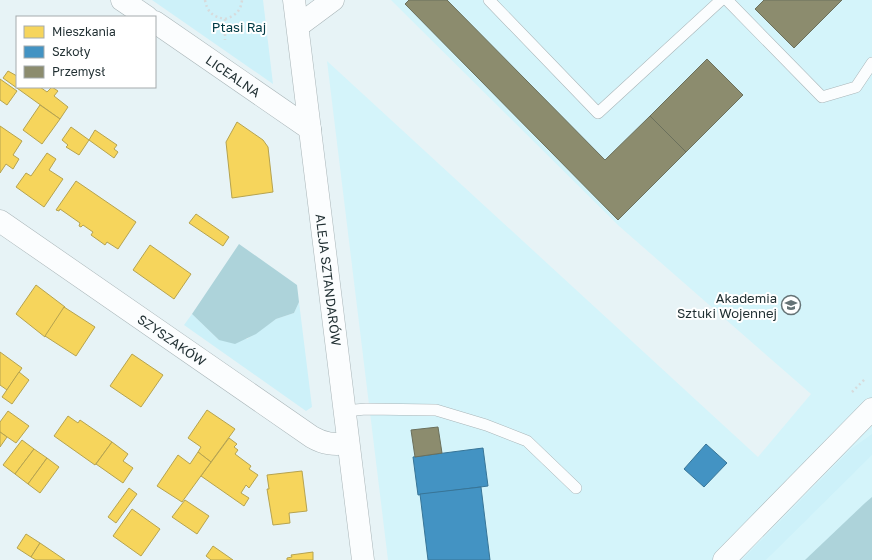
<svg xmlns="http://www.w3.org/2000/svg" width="872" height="560" font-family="'Golos Text',sans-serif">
<rect width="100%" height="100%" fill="#e7f3f6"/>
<path fill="#d4f4fa" d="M391,0H872V560H388L327,61L758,457L811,394L619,226Z"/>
<g fill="#cdf1f9">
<path d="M152,0H263L273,84Z"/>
<path d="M299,302L312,407L306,411L184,325L192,314L219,340L247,339L276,319L294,313Z"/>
<path d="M872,434V455L766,560H742L851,449Z"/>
</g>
<g fill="#add3da">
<path d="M239,244L297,285L299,302L294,313L276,319L256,334L235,344L219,340L192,314Z"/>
<path d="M872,497V560H805L865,503Z"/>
</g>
<g fill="#f6d55c" stroke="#b6a34f">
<path d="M8,71L17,76V87H40L47,92L52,87L58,91L54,96L68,107L60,119L3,78Z"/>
<path d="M0,79L17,91L7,105L0,100Z"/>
<path d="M40,105L60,119L42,144L23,130Z"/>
<path d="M237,122L263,140L268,147L273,192L232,198L226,142Z"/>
<path d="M0,126L22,141L13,155L19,159L13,169L6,164L0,173Z"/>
<path d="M71,127L89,140L79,155L66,147L68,145L62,140Z"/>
<path d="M95,130L117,145L114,149L118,152L114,158L89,140Z"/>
<path d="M47,153L56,159L49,170L63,179L44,207L16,187L26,173L31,176Z"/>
<path d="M76,181L136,222L118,249L107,242L105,245L91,235L93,232L83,225L81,227L79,226L80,223L60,209L59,211L56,210Z"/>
<path d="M196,214L229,237L223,246L189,223Z"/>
<path d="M150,245L191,274L174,299L133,270Z"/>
<path d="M36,285L65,307L45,337L16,314Z"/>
<path d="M64,307L95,327L76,356L45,336Z"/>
<path d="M0,352L22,368L7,390L0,385Z"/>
<path d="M132,354L163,375L141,407L110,386Z"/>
<path d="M19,372L29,380L12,404L2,397Z"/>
<path d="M207,410L235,429L211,462L198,452L201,447L188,438Z"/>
<path d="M8,411L29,426L16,443L0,432V422Z"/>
<path d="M68,416L78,423L80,420L112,442L95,465L54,436Z"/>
<path d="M0,432L7,437L0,447Z"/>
<path d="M229,438L237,444L234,447L238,450L235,454L251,466L249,469L258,475L249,488L246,485L241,493L249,498L244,506L201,476Z"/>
<path d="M22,440L34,449L15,474L3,465Z"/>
<path d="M112,442L128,454L123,461L133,468L123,483L96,464Z"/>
<path d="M34,449L47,458L28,484L15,474Z"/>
<path d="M198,452L211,462L182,502L157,486L178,455L190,464Z"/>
<path d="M47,458L59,467L40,493L28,484Z"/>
<path d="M302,471L307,511L289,513L290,523L273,525L267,489H269L267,475Z"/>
<path d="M129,488L137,494L116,523L108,517Z"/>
<path d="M185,500L209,516L197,534L172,517Z"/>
<path d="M132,509L160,529L141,556L113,536Z"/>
<path d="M26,534L40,543L31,557L17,548Z"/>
<path d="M40,543L65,560H36L31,557Z"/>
<path d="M213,546L233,560H211L206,556Z"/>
<path d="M313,552V560H287V558L292,557L291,555Z"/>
</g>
<g fill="#4393c3" stroke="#387597">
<path d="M706,444L727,463L704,487L684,469Z"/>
<path d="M483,448L488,486L418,495L413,457Z"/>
<path d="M481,487L490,560H428L420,494Z"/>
</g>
<g fill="#8c8c6e" stroke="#6b705c">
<path d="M409,0H447L605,160L650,116L686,152L618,220L405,4Z"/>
<path d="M764,0H842L794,48L755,9Z"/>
<path d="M707,59L743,95L686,152L650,116Z"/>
<path d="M438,427L442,453L415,457L411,430Z"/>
</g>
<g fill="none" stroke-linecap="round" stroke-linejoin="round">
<defs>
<g id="service">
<path d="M489,0L598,113L721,0"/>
<path d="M727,0L822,97L856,87L872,63"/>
<path d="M344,411L366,409L436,410L486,425L527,441L576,488"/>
</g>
<g id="minor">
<path d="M122,0L147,17"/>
<path id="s1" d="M155,22L310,129"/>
<path d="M298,26L333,0"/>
<path id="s2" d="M0,221L312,437C324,444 334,445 348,443"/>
<path d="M724,560L872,409"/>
</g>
<g id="tertiary">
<path id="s3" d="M294,0L363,560"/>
</g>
</defs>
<use href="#service" stroke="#a9b5b8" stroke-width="12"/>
<use href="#minor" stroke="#a9b5b8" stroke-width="23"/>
<use href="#tertiary" stroke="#a9b5b8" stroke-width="23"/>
<g stroke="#d7dbdc" stroke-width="2.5" stroke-dasharray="2 3" stroke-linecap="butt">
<path d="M205,0C207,12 213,17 225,19V40"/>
<path d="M225,19C235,16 241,11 242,0"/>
<path d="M852,392L865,379"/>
</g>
<use href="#service" stroke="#fbfdfe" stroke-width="11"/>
<use href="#minor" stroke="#fbfdfe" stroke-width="22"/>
<use href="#tertiary" stroke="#fbfdfe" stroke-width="22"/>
</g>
<defs>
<symbol id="university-ring" viewBox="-11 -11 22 22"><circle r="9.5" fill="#fff" stroke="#657376" stroke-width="1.5"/><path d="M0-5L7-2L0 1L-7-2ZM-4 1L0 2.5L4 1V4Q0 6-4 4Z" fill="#657376"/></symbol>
</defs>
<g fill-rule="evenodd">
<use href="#university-ring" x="780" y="294" width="22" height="22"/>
</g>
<g text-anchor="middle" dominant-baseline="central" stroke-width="4" stroke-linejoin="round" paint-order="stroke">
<g font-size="13" fill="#003a44" stroke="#fff">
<text x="239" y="27">Ptasi Raj</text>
</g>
<g font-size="13" fill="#1f2e31" stroke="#fff">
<text stroke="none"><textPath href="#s1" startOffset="95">LICEALNA</textPath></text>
<text stroke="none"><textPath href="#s3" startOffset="282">ALEJA SZTANDARÓW</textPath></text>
<text stroke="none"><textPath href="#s2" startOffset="209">SZYSZAKÓW</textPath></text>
</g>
<g font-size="13" fill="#1f2e31" stroke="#fff" text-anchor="end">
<text x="777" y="298">Akademia<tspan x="777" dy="15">Sztuki Wojennej</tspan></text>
</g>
</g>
<rect x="16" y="16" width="140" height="72" fill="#ffffff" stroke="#a5abad"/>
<rect x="24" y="26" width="20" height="12" fill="#f6d55c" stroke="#a5abad"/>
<text x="52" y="36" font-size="12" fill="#1f2e31">Mieszkania</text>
<rect x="24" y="46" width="20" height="12" fill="#4393c3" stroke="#a5abad"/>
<text x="52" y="56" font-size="12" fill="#1f2e31">Szkoły</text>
<rect x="24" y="66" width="20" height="12" fill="#8c8c6e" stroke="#a5abad"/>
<text x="52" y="76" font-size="12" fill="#1f2e31">Przemysł</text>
</svg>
